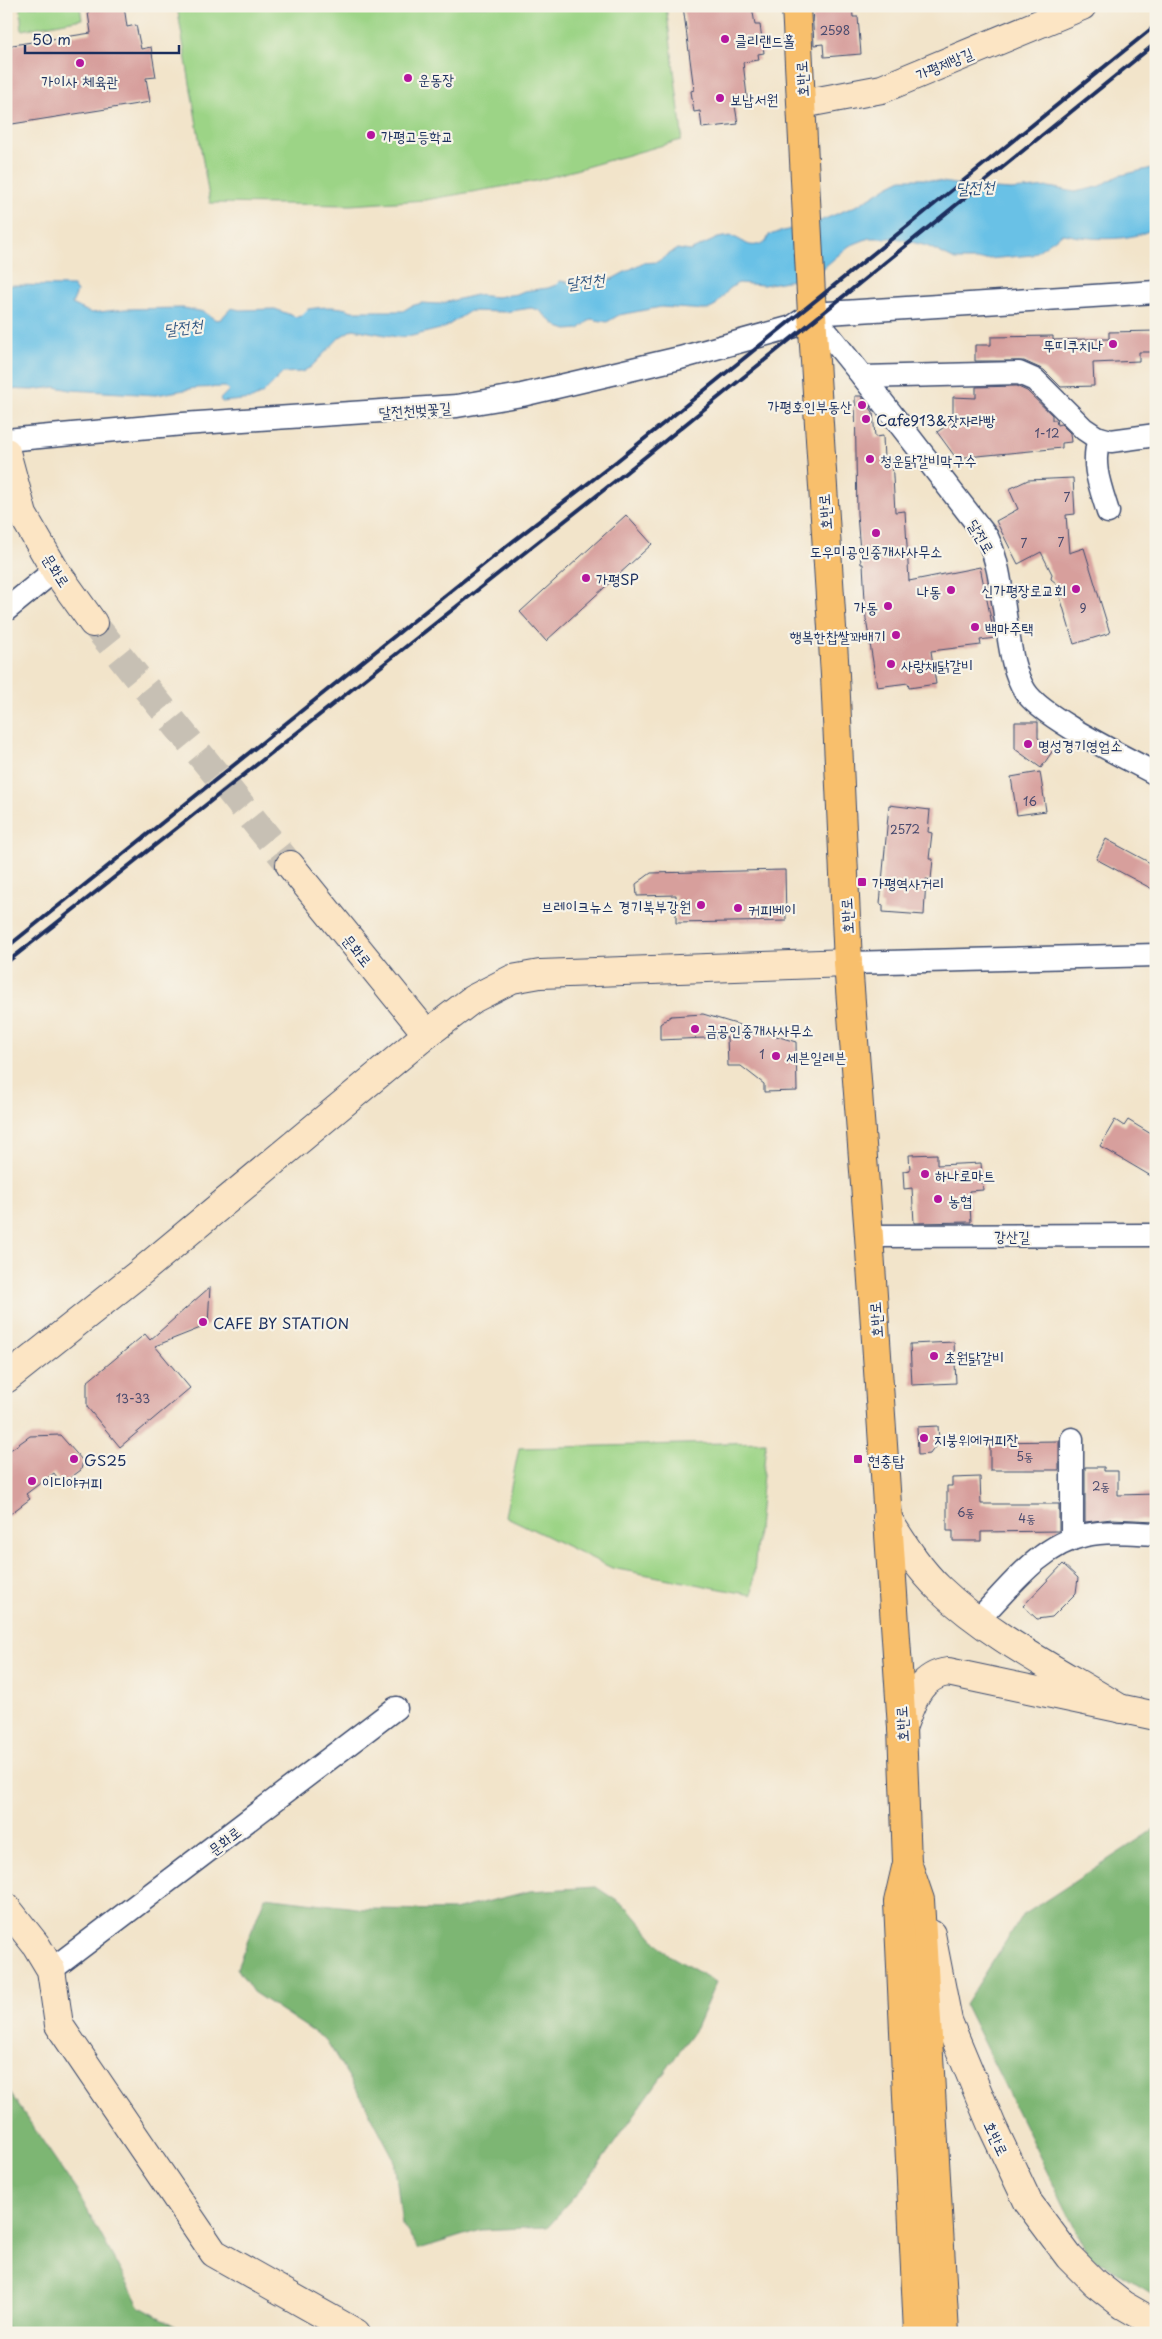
<svg xmlns="http://www.w3.org/2000/svg" width="1162" height="2339" font-family="'Playpen Sans','Poor Story',sans-serif">
<rect width="100%" height="100%" fill="#f7f3e8"/>
<filter id="ink" filterUnits="userSpaceOnUse"><feTurbulence type="fractalNoise" baseFrequency=".02" numOctaves="2"/><feDisplacementMap in="SourceGraphic" scale="10" xChannelSelector="R" yChannelSelector="G"/><feConvolveMatrix kernelMatrix="1 2 1 2 8 2 1 2 1" color-interpolation-filters="sRGB"/></filter>
<filter id="wash" filterUnits="userSpaceOnUse"><feTurbulence type="fractalNoise" baseFrequency=".0096" numOctaves="4" result="noise"/><feDisplacementMap in="SourceGraphic" scale="20" xChannelSelector="R" yChannelSelector="G"/><feGaussianBlur stdDeviation="1.12" result="paint"/><feColorMatrix in="noise" values="0 0 0 0 0 0 0 0 0 0 0 0 0 0 0 0 0 1.4 0 .05"/><feComposite in="paint" operator="in"/></filter>
<g filter="url(#wash)">
<rect width="100%" height="100%" fill="#f2e4ca"/>
<g fill="#9cd486" stroke="#5c8272">
<path d="M20,6H80L82,19L22,30Z"/>
<path d="M177,6H666L682,134L681,140L536,181L425,200L350,205L210,203Z"/>
<path d="M766,1442L752,1595L612,1568L505,1516L519,1448Z"/>
</g>
<g fill="#7db673" stroke="#4c7268">
<path d="M1156,1828V2296L1088,2255L965,2005L1022,1916Z"/>
<path d="M596,1887L629,1909L667,1954L716,1982L696,2028L583,2187L547,2227L480,2230L419,2249L402,2224L394,2159L363,2100L326,2040L253,1992L237,1968L265,1897L365,1909L454,1910L530,1891Z"/>
<path d="M6,2087L78,2193L140,2307L188,2333H6Z"/>
</g>
<path fill="#69c1e6" stroke="#4278a2" d="M1156,167V227C1136,240 1105,240 1081,237C1075,237 1068,234 1062,234L1032,255L977,260H955L927,246L896,238H869L849,246L821,270L799,279L763,285L738,283L729,289L714,307L707,310L661,307L619,315L607,322L591,319L579,329L567,330L558,327L539,310L531,308L505,312L470,311L444,328L412,336L397,337L353,329L340,337L311,367L302,372L283,373L262,394L252,399L222,402L220,399L229,390L225,387L196,388L156,395L71,390L55,387L32,390L6,389V285L73,286L77,292L72,304L91,313L125,309L184,308L204,312L216,320L221,319L231,308L240,310L275,309L296,317L301,316L308,309C323,307 338,305 352,311H403L411,306L422,303L438,304L476,295L496,297L517,294L524,291L548,288L556,285L560,281L576,283L612,279L642,263L657,262L677,249L690,251L718,238L731,236C748,242 747,250 766,242L769,235L820,221L858,205L888,186L902,179H925L978,188L1011,190L1049,187L1075,192L1098,187L1118,176Z"/>
<g id="blocks">
<g fill="#d79f9c">
<path d="M87,6H124L127,27L136,25L141,49L151,47L156,77L146,78L150,102L6,125V46L91,33Z"/>
<path d="M683,6H752L755,25H760L764,53L758,54L759,60L743,62L748,105L735,106L738,124L702,128L700,111L694,112L691,91L694,90Z"/>
<path d="M812,6H852L853,17H858L861,54L824,57L823,44L814,45Z"/>
<path d="M1156,331V352H1139V361L1093,363L1094,386L1061,387L1044,370L1024,361H975V345H991V337L1053,336V340L1089,339H1109V332Z"/>
<path d="M1016,386L1027,391L1052,415V420H1056L1057,425L1061,424L1070,433L1071,442L1062,443V448L956,458L937,432L953,421V397L976,398V387Z"/>
<path d="M855,396H861L873,412L875,437L883,436L884,460L892,459L895,512L905,511L909,581L980,567L995,638L980,640L981,645L931,651L936,684L909,688L908,683L877,687L866,619L863,564H861L857,514Z"/>
<path d="M1073,478L1075,514L1066,515L1069,553L1084,548L1110,633L1074,644L1056,583L1051,579L1052,574L1041,552L1018,564L996,521L1018,509L1009,489L1028,480Z"/>
<path d="M626,515L652,544L546,641L520,612Z"/>
<path d="M1015,722H1038V738L1054,749L1041,768L1015,749Z"/>
<path d="M1040,772L1046,811L1017,815L1011,777Z"/>
<path d="M889,805L930,810L928,832L932,833L929,859H933L931,880L926,879L924,915L883,912V905L880,904Z"/>
<path d="M1106,839L1156,866V891L1096,859Z"/>
<path d="M785,870L786,921L676,923V895L637,896L636,884L651,873Z"/>
<path d="M703,1014L796,1042L797,1091L764,1092V1084L741,1066H728L727,1037L660,1040V1024L671,1016Z"/>
<path d="M1115,1120L1124,1126L1128,1120L1156,1137V1179L1100,1146Z"/>
<path d="M937,1154V1165L981,1163L983,1190L969,1191L971,1222L914,1223L912,1188L904,1189L903,1171L910,1170L909,1155Z"/>
<path d="M210,1287L208,1325L155,1346L190,1388L120,1447L87,1407V1382L145,1334L150,1340Z"/>
<path d="M954,1342L956,1383L912,1385L910,1344Z"/>
<path d="M938,1426L939,1441L930,1454L918,1455L917,1427Z"/>
<path d="M60,1435L83,1461L81,1470L62,1484L54,1473L26,1494L30,1499L6,1517V1453L30,1436Z"/>
<path d="M1059,1441V1470H990V1442Z"/>
<path d="M1085,1467H1104V1471H1118V1495L1156,1494V1521L1112,1519L1085,1522Z"/>
<path d="M980,1477L981,1504H1059V1531L981,1532V1541H953V1531H947V1486H952V1478Z"/>
<path d="M1063,1564L1078,1578L1076,1593L1052,1617L1037,1619L1023,1606Z"/>
</g>
</g>
</g>
<g filter="url(#ink)">
<use href="#blocks" fill-opacity="0" stroke="#3b4a6e" stroke-width="1"/>
<g fill="none" stroke-linecap="round" stroke-linejoin="round">
<path stroke="#c7c0b4" stroke-width="28" stroke-dasharray="28 14" stroke-linecap="butt" d="M93,623L290,865"/>
<defs>
<g id="street">
<path d="M812,314L863,377L987,537C1001,566 1002,601 1008,633C1011,653 1014,673 1025,691C1042,718 1125,757 1156,774"/>
<path d="M863,377L1019,373L1035,380L1084,429L1096,437L1111,441L1156,435"/>
<path d="M1099,438C1091,465 1100,486 1108,512"/>
<path d="M6,440L183,424L457,406L522,395L680,358L792,327L812,314L1156,292"/>
<path d="M6,610L55,570"/>
<path d="M848,963L1156,955"/>
<path d="M869,1236L1156,1235"/>
<path d="M1072,1439V1539"/>
<path d="M978,1620C1009,1588 1041,1544 1086,1535C1108,1530 1133,1533 1156,1534"/>
<path d="M51,1970L396,1708"/>
</g>
<g id="secondary">
<path d="M802,104L882,89L1082,6"/>
<path d="M6,452L23,515L55,570L93,623"/>
<path d="M290,865L427,1034"/>
<path d="M6,1379L137,1275L427,1034L473,999L512,979L540,974L848,963"/>
<path d="M887,1518C903,1543 918,1568 940,1589C990,1637 1061,1672 1121,1709"/>
<path d="M902,1728C912,1703 918,1676 948,1672L1156,1716"/>
<path d="M6,1907L36,1945L51,1970L59,2025L214,2253L356,2333"/>
<path d="M931,1934L948,2021L992,2126L1028,2202L1069,2257L1095,2283L1123,2305L1156,2324"/>
</g>
<g id="primary">
<path d="M796,6L812,314L835,675L848,963L869,1236L902,1728L907,1862L920,1900L945,2333"/>
<path d="M907,1863L898,1902L918,2333"/>
</g>
</defs>
<use href="#street" stroke="#3b4a6e" stroke-width="25"/>
<use href="#secondary" stroke="#3b4a6e" stroke-width="30"/>
<use href="#primary" stroke="#3b4a6e" stroke-width="30"/>
<use href="#street" stroke="#fff" stroke-width="22"/>
<use href="#secondary" stroke="#fce5c4" stroke-width="28"/>
<use href="#primary" stroke="#f8bf6c" stroke-width="28"/>
<g stroke="#1b2f5e" stroke-width="4">
<path d="M6,948L503,549L617,461L1156,25"/>
<path d="M6,963L624,474L1156,43"/>
</g>
</g>
</g>
<g fill="#b5179e" stroke="#f7f3e8" stroke-width="2">
<circle cx="725" cy="39" r="5"/>
<circle cx="80" cy="63" r="5"/>
<circle cx="408" cy="78" r="5"/>
<circle cx="720" cy="98" r="5"/>
<circle cx="371" cy="135" r="5"/>
<circle cx="1113" cy="344" r="5"/>
<circle cx="862" cy="405" r="5"/>
<circle cx="866" cy="419" r="5"/>
<circle cx="870" cy="459" r="5"/>
<circle cx="876" cy="533" r="5"/>
<circle cx="586" cy="578" r="5"/>
<circle cx="1076" cy="589" r="5"/>
<circle cx="951" cy="590" r="5"/>
<circle cx="888" cy="606" r="5"/>
<circle cx="975" cy="627" r="5"/>
<circle cx="896" cy="635" r="5"/>
<circle cx="891" cy="664" r="5"/>
<circle cx="1028" cy="744" r="5"/>
<rect x="857" y="877" width="10" height="10" rx="2.5"/>
<circle cx="701" cy="905" r="5"/>
<circle cx="738" cy="908" r="5"/>
<circle cx="695" cy="1029" r="5"/>
<circle cx="776" cy="1056" r="5"/>
<circle cx="925" cy="1174" r="5"/>
<circle cx="938" cy="1199" r="5"/>
<circle cx="203" cy="1322" r="5"/>
<circle cx="934" cy="1356" r="5"/>
<circle cx="924" cy="1438" r="5"/>
<circle cx="74" cy="1459" r="5"/>
<rect x="853" y="1454" width="10" height="10" rx="2.5"/>
<circle cx="32" cy="1481" r="5"/>
</g>
<g text-anchor="middle" dominant-baseline="central" stroke-width="4.5" stroke-linejoin="round" paint-order="stroke">
<g font-size="12" fill="#4a4b6e">
<text x="835" y="30">2598</text>
<text x="1047" y="433">1-12</text>
<text x="1067" y="497">7</text>
<text x="1061" y="542">7</text>
<text x="1024" y="543">7</text>
<text x="1083" y="608">9</text>
<text x="1030" y="801">16</text>
<text x="905" y="829">2572</text>
<text x="762" y="1054">1</text>
<text x="133" y="1398">13-33</text>
<text x="1025" y="1456">5동</text>
<text x="1101" y="1486">2동</text>
<text x="966" y="1512">6동</text>
<text x="1027" y="1518">4동</text>
</g>
<g font-size="15" fill="#1b2f5e" stroke="#f7f3e8" text-anchor="start">
<text x="735" y="39">클리랜드홀</text>
<text x="418" y="78">운동장</text>
<text x="80" y="80" text-anchor="middle">가이사 체육관</text>
<text x="730" y="98">보납서원</text>
<text x="381" y="135">가평고등학교</text>
<text x="1103" y="344" text-anchor="end">뚜띠쿠치나</text>
<text x="852" y="405" text-anchor="end">가평호인부동산</text>
<text x="876" y="419">Cafe913&amp;잣자라빵</text>
<text x="880" y="459">청운닭갈비막구수</text>
<text x="876" y="550" text-anchor="middle">도우미공인중개사사무소</text>
<text x="596" y="578">가평SP</text>
<text x="1066" y="589" text-anchor="end">신가평장로교회</text>
<text x="941" y="590" text-anchor="end">나동</text>
<text x="878" y="606" text-anchor="end">가동</text>
<text x="985" y="627">백마주택</text>
<text x="886" y="635" text-anchor="end">행복한찹쌀꽈배기</text>
<text x="901" y="664">사랑채닭갈비</text>
<text x="1038" y="744">명성경기영업소</text>
<text x="872" y="882">가평역사거리</text>
<text x="691" y="905" text-anchor="end">브레이크뉴스 경기북부강원</text>
<text x="748" y="908">커피베이</text>
<text x="705" y="1029">금공인중개사사무소</text>
<text x="786" y="1056">세븐일레븐</text>
<text x="935" y="1174">하나로마트</text>
<text x="948" y="1199">농협</text>
<text x="213" y="1322">CAFE BY STATION</text>
<text x="944" y="1356">초원닭갈비</text>
<text x="934" y="1438">지붕위에커피잔</text>
<text x="84" y="1459">GS25</text>
<text x="868" y="1459">현충탑</text>
<text x="42" y="1481">이디야커피</text>
</g>
<g font-size="15" fill="#1b2f5e" stroke="#f7f3e8">
<text transform="translate(944 63) rotate(-23)">가평제방길</text>
<text transform="translate(801 79) rotate(-93)">호반로</text>
<text transform="translate(415 409) rotate(-4)">달전천벚꽃길</text>
<text transform="translate(824 512) rotate(-94)">호반로</text>
<text transform="translate(982 536) rotate(60)">달전로</text>
<text transform="translate(57 570) rotate(57)">문화로</text>
<text transform="translate(846 916) rotate(-93)">호반로</text>
<text transform="translate(358 950) rotate(51)">문화로</text>
<text x="1012" y="1235">강산길</text>
<text transform="translate(875 1320) rotate(-94)">호반로</text>
<text transform="translate(901 1724) rotate(-93)">호반로</text>
<text transform="translate(224 1840) rotate(-38)">문화로</text>
<text transform="translate(997 2138) rotate(65)">호반로</text>
</g>
<g font-size="16" font-style="italic" fill="#2e5480" stroke="#f7f3e8">
<text transform="translate(975 186) rotate(-2)">달전천</text>
<text transform="translate(585 280) rotate(-6)">달전천</text>
<text transform="translate(183 326) rotate(-6)">달전천</text>
</g>
</g>
<rect width="1162" height="2339" fill="none" stroke="#f7f3e8" stroke-width="25"/>
<path d="M25 45v8h154v-8" fill="none" stroke="#1b2f5e" stroke-width="2.5"/>
<text x="32" y="45" font-size="15" fill="#1b2f5e" stroke="#f7f3e8" stroke-width="4" paint-order="stroke">50 m</text>
</svg>
